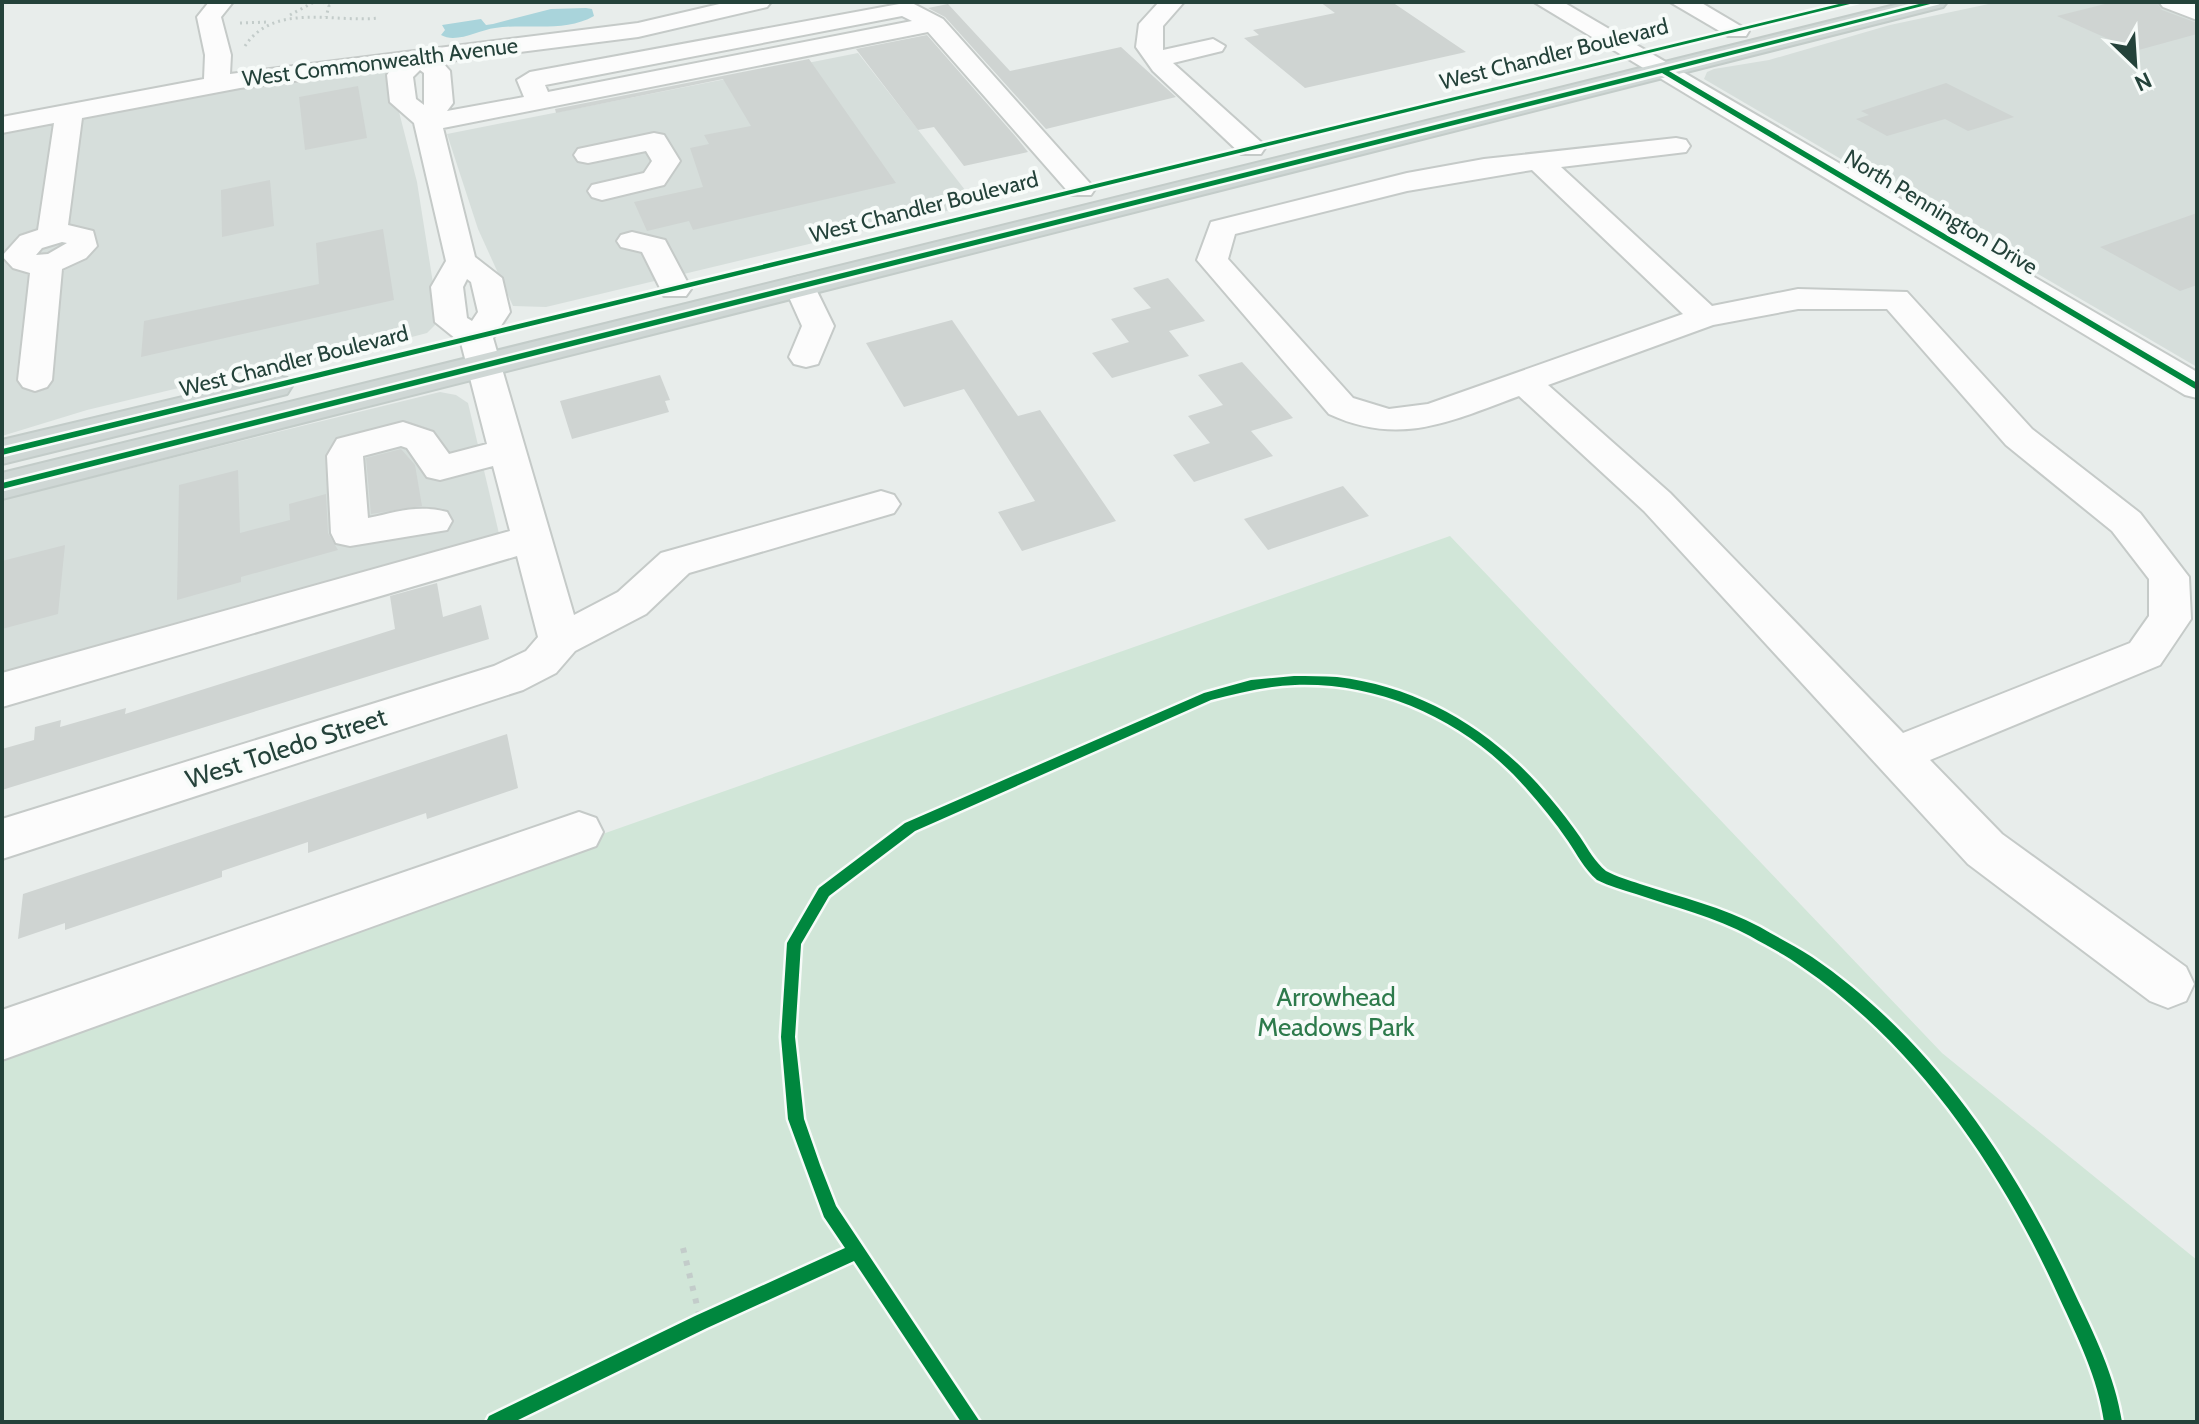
<svg xmlns="http://www.w3.org/2000/svg" width="2199" height="1424" font-family="Cabin,sans-serif">
<rect width="100%" height="100%" fill="#e8edeb"/>
<g fill="#d6dedb">
<path d="M1998,2H2197V367L1704,79L1707,72L1714,69L1769,60L1890,25Z"/>
<path d="M858,53L976,204L546,307L513,306L478,229L447,134Z"/>
<path d="M383,69L389,73L417,182L439,321L427,333L347,354L237,374L87,410L2,436V133L214,90Z"/>
<path d="M440,392L456,395L468,403L501,542L2,684V500Z"/>
</g>
<path fill="#d1e6d8" d="M1450,536L1942,1053L2197,1260V1422H2V1045Z"/>
<path fill="#a9d4db" d="M586,8L592,9L594,16C564,33 528,23 495,28C479,30 456,44 441,35L445,30L442,25L481,19L486,25L493,24L551,9Z"/>
<g fill="#cfd4d2">
<path d="M1320,2H1392L1466,52L1305,88L1244,38L1259,35L1253,30L1335,13Z"/>
<path d="M2113,2H2156L2162,10L2197,23V34L2135,51L2057,16Z"/>
<path d="M948,4L1010,71L1121,47L1176,97L1046,129L945,17L928,8Z"/>
<path d="M927,35L1016,137L1028,152L964,166L934,127L918,130L856,49Z"/>
<path d="M809,59L896,183L693,230L689,221L647,231L634,202L703,187L690,148L709,144L704,135L751,126L723,79L556,113L555,109Z"/>
<path d="M1946,83L2014,117L1968,131L1945,119L1887,136L1856,119L1869,115L1861,111Z"/>
<path d="M358,86L367,138L305,150L299,97Z"/>
<path d="M270,180L274,226L222,237L221,190Z"/>
<path d="M2197,213V285L2180,291L2100,247Z"/>
<path d="M383,229L394,300L141,357L144,321L319,284L316,243Z"/>
<path d="M1168,278L1205,321L1169,331L1189,356L1112,378L1092,353L1129,342L1111,319L1151,308L1133,288Z"/>
<path d="M952,320L1018,416L1040,410L1116,521L1022,551L998,512L1035,501L964,389L904,407L866,343Z"/>
<path d="M1242,362L1293,418L1251,431L1273,456L1194,482L1173,455L1210,443L1188,416L1223,405L1198,375Z"/>
<path d="M660,375L670,400L665,401L669,412L572,439L560,401Z"/>
<path d="M401,449L415,465L422,506L371,514L366,458Z"/>
<path d="M238,470L240,533L290,520L289,504L326,494L328,533L338,550L241,577V582L177,600L179,485Z"/>
<path d="M1343,486L1369,516L1268,550L1244,519Z"/>
<path d="M65,545L58,614L2,629V561Z"/>
<path d="M437,583L443,617L481,605L489,639L2,790V749L34,740L35,727L61,720L60,727L126,708L125,714L395,629L390,596Z"/>
<path d="M507,734L518,788L427,819L426,813L308,853V842L222,871V877L65,930V923L18,939L23,894Z"/>
</g>
<g fill="none" stroke-linecap="round" stroke-linejoin="round">
<defs>
<g id="minor">
<path d="M209,2H233L221,17L231,55L230,74L638,23L728,2H771L767,7L638,37L442,62L450,71L453,103L447,111L524,97L517,80L530,72L910,2L943,19L1095,189L1091,195H1071L928,32L443,128L475,257L502,278L510,312L493,338L574,615L618,592L661,553L881,491L894,495L900,504L894,513L689,573L646,614L575,651L556,673L523,690L2,859V819L494,666L526,651L538,637L517,556L2,707V673L510,531L493,466L440,480L427,477L407,448L401,446L363,456L368,518C396,512 419,504 447,512L452,521L447,530L350,546L336,543L331,533L327,456L337,439L403,422L433,432L449,454L487,444L461,343L435,322L431,287L446,261L414,123L390,102L387,75L392,68L240,88L82,118L68,225L93,231L97,246L86,258L62,269L52,380L47,387L35,391L23,387L18,380L30,273L13,268L2,256L20,236L38,230L54,123L2,133V117L204,79L205,55L197,17ZM902,16L912,21L548,92L545,85ZM420,70L424,73V105L416,99L413,77ZM62,242L67,243L48,254L36,255L42,248ZM467,279L471,282L478,312L472,321L467,318L463,287Z"/>
<path d="M1159,2H1184L1163,26V50L1213,39L1225,46L1222,51L1173,63L1261,142L1265,148L1261,154H1241L1153,71L1136,47L1139,24Z"/>
<path d="M1534,2H1563L2197,372V398L2185,395Z"/>
<path d="M1670,2H1700L1749,31L1746,36H1728Z"/>
<path d="M2159,2L2197,4V20L2163,7Z"/>
<path d="M654,133L664,135L680,161L664,185L602,200L592,197L588,191L592,185L644,173L652,161L646,151L588,163L578,161L574,155L578,149Z"/>
<path d="M1676,138L1686,140L1690,146L1686,152L1561,167L1712,306L1798,289L1907,292L2032,429L2140,513L2189,577L2191,619L2160,665L1930,760L2002,834L2186,967L2194,984L2186,1001L2168,1008L2150,1001L1968,864L1644,511L1519,396C1451,421 1400,447 1329,414L1197,260L1211,222L1407,173L1484,159ZM1532,170L1683,314L1428,404L1389,409L1353,398L1228,259L1235,234L1407,191ZM1798,309H1887L2006,445L2112,531L2149,579V616L2130,643L1903,733L1670,493L1548,385L1713,325Z"/>
<path d="M632,232L665,240L691,289L686,296H664L642,252L621,247L617,241L621,235Z"/>
<path d="M800,276L811,279L834,326L818,364L806,367L794,364L789,357L802,326L784,286L789,279Z"/>
<path d="M579,812L596,818L603,832L596,846L2,1060V1010Z"/>
</g>
<g id="major">
<path d="M1907,2H1947L1943,7L2,499V473Z"/>
<path d="M275,375L287,378L292,386L287,394L2,464V440Z"/>
</g>
</defs>
<use href="#minor" stroke="#c5cac8" stroke-width="4"/>
<use href="#major" stroke="#c3ccc9" stroke-width="4"/>
<g stroke="#c3ccca" stroke-width="3" stroke-dasharray="2 4" stroke-linecap="butt">
<path d="M323,2L329,6L326,17"/>
<path d="M290,15L314,2"/>
<path d="M240,23L269,22"/>
<path d="M245,46C274,2 334,23 379,18"/>
</g>
<path stroke="#c3ccca" stroke-width="5" stroke-dasharray="4 6" stroke-linecap="butt" d="M805,925L824,892L910,827L1208,696C1334,664 1447,688 1535,789C1551,807 1587,866 1602,876C1612,882 1625,884 1636,888C1671,900 1706,910 1740,925"/>
<g stroke="#c3ccca" stroke-width="6" stroke-dasharray="5 8" stroke-linecap="butt">
<path d="M806,923L794,943L788,1037L796,1119L830,1211L971,1422"/>
<path d="M1735,923C1892,990 1999,1147 2068,1297C2086,1337 2106,1377 2113,1422"/>
<path d="M683,1248L701,1322"/>
<path d="M495,1422L856,1252"/>
</g>
<use href="#minor" fill="#fcfcfc" fill-rule="evenodd"/>
<use href="#major" fill="#cfd7d5" fill-rule="evenodd"/>
<defs>
<g id="cycleway">
<path d="M1847,2H1858L2,455V449Z"/>
<path d="M1927,2H1938L1669,71L2197,383V390L1662,73L2,489V483Z"/>
<path d="M1294,676C1308,676 1323,676 1337,677C1423,687 1496,733 1550,798C1561,811 1571,824 1580,837C1588,849 1595,862 1606,871C1617,877 1629,880 1640,884C1680,897 1723,907 1760,927C1777,937 1795,946 1812,957C1931,1038 2015,1164 2074,1292C2094,1334 2115,1376 2122,1422H2104C2098,1378 2078,1338 2059,1297C2002,1171 1918,1046 1802,967C1786,955 1767,946 1750,936C1715,917 1674,907 1636,894C1623,890 1609,886 1597,880C1584,869 1577,854 1568,841C1555,822 1541,805 1526,788C1468,722 1383,682 1295,685C1266,686 1238,693 1211,700L915,831L829,896L801,944L795,1037L804,1119L820,1165L836,1206L980,1422H961L854,1261L707,1328L514,1422H486L489,1416L695,1316L845,1248L824,1217L788,1119L781,1037L787,943L819,888L905,823L1204,693L1251,680Z"/>
</g>
</defs>
<use href="#cycleway" stroke="#f7fbf9" stroke-width="5"/>
<use href="#cycleway" fill="#00873e" fill-rule="evenodd"/>
</g>
<g text-anchor="middle" dominant-baseline="central" stroke-width="8" stroke-linejoin="round" paint-order="stroke">
<g font-size="22" fill="#24423a" stroke="#f7fbf9">
<text transform="translate(1554 54) rotate(-14)">West Chandler Boulevard</text>
<text transform="translate(380 62) rotate(-7)">West Commonwealth Avenue</text>
<text transform="translate(924 207) rotate(-14)">West Chandler Boulevard</text>
<text transform="translate(1941 212) rotate(31)">North Pennington Drive</text>
<text transform="translate(294 361) rotate(-14)">West Chandler Boulevard</text>
</g>
<g font-size="26" fill="#24423a" stroke="#f7fbf9">
<text transform="translate(286 748) rotate(-18)">West Toledo Street</text>
</g>
<g font-size="26" fill="#2d7a4b" stroke="#f7fbf9">
<text x="1336" y="997">Arrowhead<tspan x="1336" dy="30">Meadows Park</tspan></text>
</g>
</g>
<rect width="2199" height="1424" fill="none" stroke="#24423a" stroke-width="8"/>
<g transform="translate(2135 64) rotate(155)" stroke="#f7fbf9" stroke-width="6" paint-order="stroke">
<path d="M0-6L14 30L0 20L-14 30Z" fill="#24423a"/>
<text y="-12" font-size="22" font-weight="bold" text-anchor="middle" fill="#24423a">N</text>
</g>
</svg>
